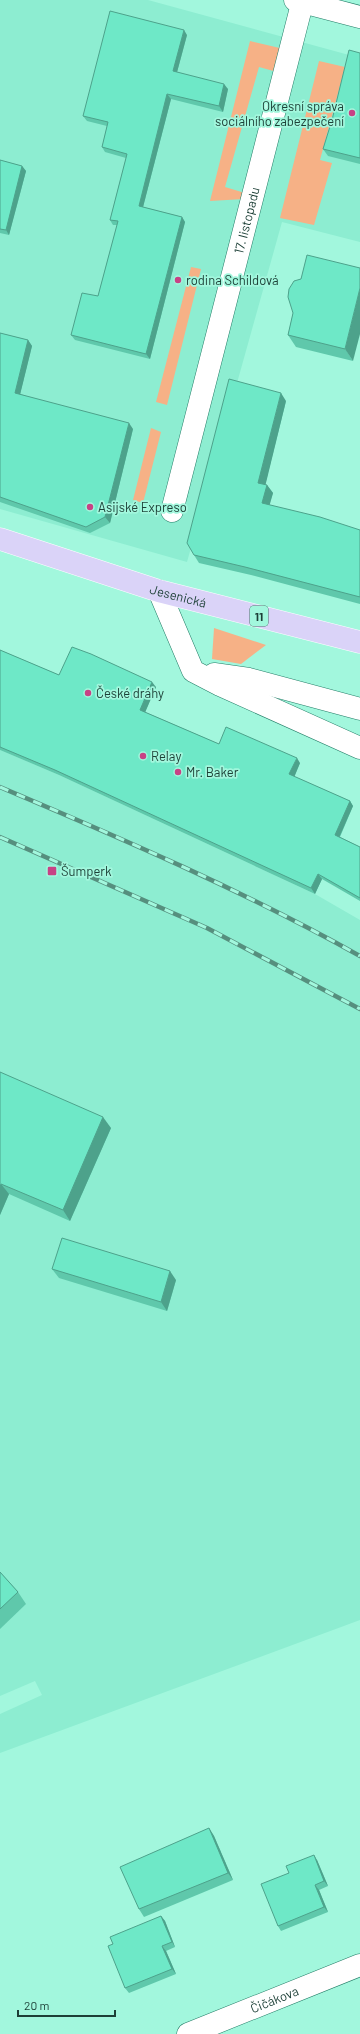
<svg xmlns="http://www.w3.org/2000/svg" width="360" height="2034" font-family="Barlow,sans-serif">
<rect width="100%" height="100%" fill="#a2f7dd"/>
<g fill="#8dedd1">
<path d="M0,0H148L360,58V242L282,222L187,562L0,509Z"/>
<path d="M0,750L59,775L315,894L360,920V1620L0,1753V1714L42,1695L35,1681L0,1696Z"/>
</g>
<g fill="#f6b186">
<path d="M250,41L284,49L277,72L259,67L225,187L245,193L244,199L210,201Z"/>
<path d="M319,61L345,67L320,160L332,163L314,225L280,218Z"/>
<path d="M191,267L201,269L167,405L156,402Z"/>
<path d="M151,428L161,432L143,503L133,500Z"/>
<path d="M214,628L266,645L241,664L212,659Z"/>
</g>
<g fill="none" stroke-linecap="round" stroke-linejoin="round">
<defs>
<g id="minor">
<path d="M295,0L360,17"/>
<path id="s1" d="M172,511L303,0"/>
<path d="M159,591L193,671L220,685L360,748"/>
<path d="M214,674L249,679L360,709"/>
<path id="s2" d="M188,2034L360,1965"/>
</g>
<g id="major">
<path id="s3" d="M0,539L159,591L360,642"/>
</g>
</defs>
<use href="#minor" stroke="#227c66" stroke-width="23"/>
<use href="#major" stroke="#fff" stroke-width="23"/>
<use href="#minor" stroke="#fff" stroke-width="22"/>
<use href="#major" stroke="#dad3f8" stroke-width="22"/>
<defs>
<g id="rail">
<path d="M0,787C123,839 244,891 360,956"/>
<path d="M0,837L207,928L360,1009"/>
</g>
</defs>
<use href="#rail" stroke="#568f7e" stroke-width="4.5"/>
<use href="#rail" stroke="#a2f7dd" stroke-width="3" stroke-dasharray="9" stroke-linecap="butt"/>
</g>
<g fill="#5fc8ab">
<path d="M187,35L177,72L228,89L223,112L171,99L143,207L182,217L185,222L150,359L75,340L71,335L98,296L117,225H113L110,220L126,158L105,152L102,147L107,126L87,121L83,116Z"/>
<path d="M360,53V164L328,156L323,149Z"/>
<path d="M0,160L22,166L26,171L9,235L0,233Z"/>
<path d="M301,279L353,361L296,347L288,335Z"/>
<path d="M0,333L28,340L32,346L20,394L133,429L110,523L90,533L0,502Z"/>
<path d="M286,401L265,485H267L273,493L269,505L360,530V604L251,575L199,563L194,555Z"/>
<path d="M0,650L59,675L156,687L145,712L219,744L300,763L294,777L350,801L353,806L340,837L360,847V901L322,879L315,894L59,775L0,750Z"/>
<path d="M0,1072L111,1128L70,1221L9,1194L0,1215Z"/>
<path d="M52,1269L176,1280L167,1311L59,1278Z"/>
<path d="M0,1572L18,1592L26,1604L0,1629Z"/>
<path d="M209,1828L214,1836L233,1880L144,1917L139,1909Z"/>
<path d="M317,1860L328,1886L319,1890L328,1912L281,1931L278,1926L289,1873Z"/>
<path d="M161,1916L165,1921L175,1947L166,1951L176,1974L129,1993L125,1988L113,1944Z"/>
</g>
<g fill="#4da28b">
<path d="M184,30L187,35L176,76L173,71Z"/>
<path d="M224,84L228,89L223,112L219,106Z"/>
<path d="M167,94L171,99L142,211L139,206Z"/>
<path d="M22,166L26,171L9,235L6,230Z"/>
<path d="M182,217L185,222L150,359L146,354Z"/>
<path d="M360,288V334L353,361L345,349Z"/>
<path d="M28,340L32,346L19,399L15,393Z"/>
<path d="M281,393L286,401L264,491L258,483Z"/>
<path d="M129,423L133,429L110,523L105,517Z"/>
<path d="M267,485L273,493L268,511L262,503Z"/>
<path d="M152,682L156,687L144,715L140,710Z"/>
<path d="M297,758L300,763L293,780L289,774Z"/>
<path d="M350,801L353,806L338,840L335,835Z"/>
<path d="M318,874L322,879L315,894L311,888Z"/>
<path d="M103,1117L111,1128L70,1221L63,1210Z"/>
<path d="M1,1184L9,1194L0,1215V1187Z"/>
<path d="M170,1271L176,1280L167,1311L161,1302Z"/>
<path d="M209,1828L214,1836L233,1880L228,1873Z"/>
<path d="M314,1855L317,1860L328,1886L324,1881Z"/>
<path d="M315,1885L319,1890L328,1912L324,1907Z"/>
<path d="M161,1916L165,1921L175,1947L172,1942Z"/>
<path d="M162,1946L166,1951L176,1974L172,1969Z"/>
</g>
<g fill="#6ee8c7" stroke="#4da28b">
<path d="M110,11L184,30L173,71L224,84L219,106L167,94L139,206L182,217L146,354L71,335L82,293L98,296L118,221L110,220L127,154L102,147L108,122L83,116Z"/>
<path d="M349,50L360,53V158L323,149L332,120Z"/>
<path d="M0,160L22,166L6,230L0,229Z"/>
<path d="M307,255L360,268V288L345,349L288,335L293,313L288,297L289,289L294,281L301,279Z"/>
<path d="M0,333L28,340L15,393L129,423L105,517L86,527L0,497Z"/>
<path d="M229,379L281,393L258,483L267,485L262,503L320,517L360,530V597L245,567L194,555L187,543Z"/>
<path d="M72,647L91,654L152,682L140,710L219,744L226,727L297,758L289,774L350,801L335,835L360,847V898L318,874L311,888L55,770L0,747V650L59,675Z"/>
<path d="M0,1072L103,1117L63,1210L1,1184L0,1187Z"/>
<path d="M62,1238L170,1271L161,1302L52,1269Z"/>
<path d="M0,1572L18,1592L0,1609Z"/>
<path d="M209,1828L228,1873L139,1909L120,1867Z"/>
<path d="M314,1855L324,1881L315,1885L324,1907L278,1926L261,1884L289,1873L286,1866Z"/>
<path d="M161,1916L172,1942L162,1946L172,1969L125,1988L108,1946L113,1944L110,1937Z"/>
</g>
<g fill="#c74285" stroke="#a2f7dd" stroke-width="1.5">
<circle cx="352" cy="113" r="4"/>
<circle cx="178" cy="280" r="4"/>
<circle cx="90" cy="507" r="4"/>
<circle cx="88" cy="693" r="4"/>
<circle cx="143" cy="756" r="4"/>
<circle cx="178" cy="772" r="4"/>
<rect x="47" y="866" width="10" height="10" rx="2"/>
</g>
<g text-anchor="middle" dominant-baseline="central" stroke-width="3.5" stroke-linejoin="round" paint-order="stroke">
<rect fill="#a2f7dd" stroke="#447668" stroke-width="1" x="250" y="606" width="18" height="20" rx="3"/>
<g font-size="12" font-weight="bold" fill="#1c3f36">
<text x="259" y="616">11</text>
</g>
<g font-size="13" fill="#1c3f36" stroke="#a2f7dd" text-anchor="start">
<text x="344" y="106" text-anchor="end">Okresní správa<tspan x="344" dy="15">sociálního zabezpečení</tspan></text>
<text x="186" y="280">rodina Schildová</text>
<text x="98" y="507">Asijské Expreso</text>
<text x="96" y="693">České dráhy</text>
<text x="151" y="756">Relay</text>
<text x="186" y="772">Mr. Baker</text>
<text x="61" y="871">Šumperk</text>
</g>
<g font-size="13" fill="#1c3f36" stroke="#a2f7dd">
<text stroke="none"><textPath href="#s1" startOffset="300">17. listopadu</textPath></text>
<text stroke="none"><textPath href="#s3" startOffset="187">Jesenická</textPath></text>
<text stroke="none"><textPath href="#s2" startOffset="93">Čičákova</textPath></text>
</g>
</g>
<path d="M18 2010v6h97v-6" fill="none" stroke="#1c3f36" stroke-width="2"/>
<text x="24" y="2010" font-size="12" fill="#1c3f36" stroke="#a2f7dd" stroke-width="3" paint-order="stroke">20 m</text>
</svg>
